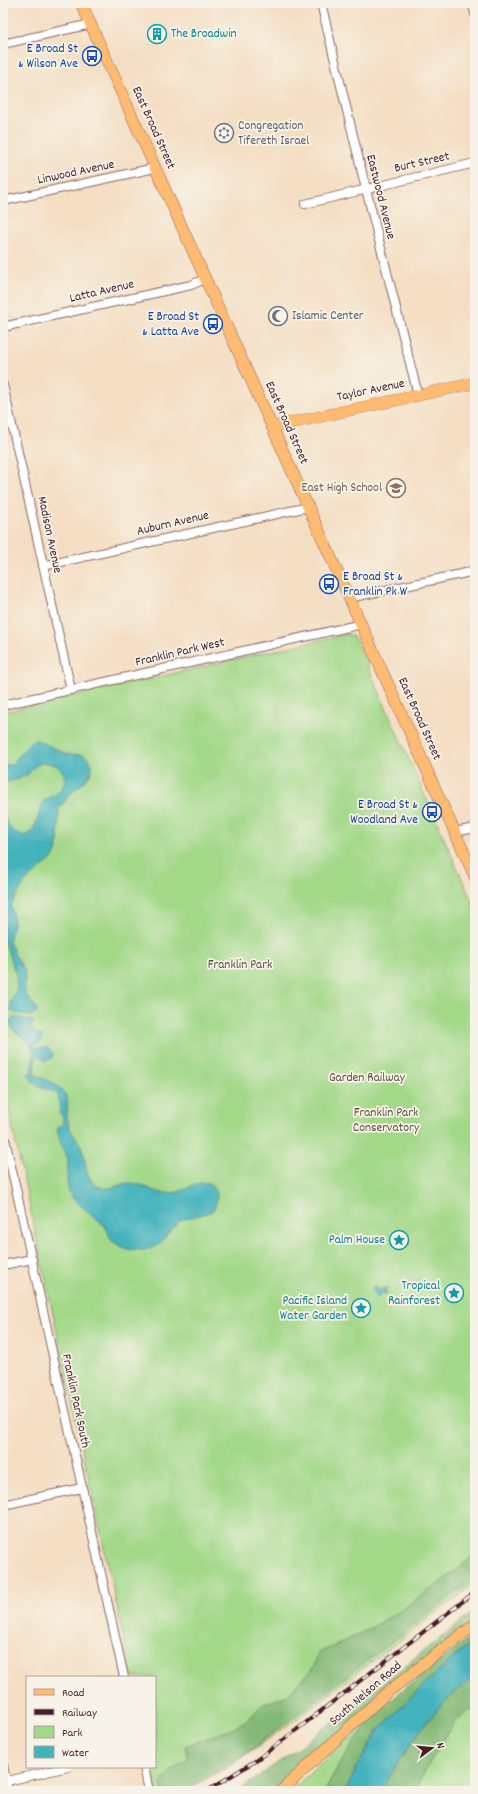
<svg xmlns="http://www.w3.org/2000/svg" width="478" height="1794" font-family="Dekko,sans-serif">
<rect width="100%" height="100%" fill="#f7f3e8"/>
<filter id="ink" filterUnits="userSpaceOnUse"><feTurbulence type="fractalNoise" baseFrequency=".025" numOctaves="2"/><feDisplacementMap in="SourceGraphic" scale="8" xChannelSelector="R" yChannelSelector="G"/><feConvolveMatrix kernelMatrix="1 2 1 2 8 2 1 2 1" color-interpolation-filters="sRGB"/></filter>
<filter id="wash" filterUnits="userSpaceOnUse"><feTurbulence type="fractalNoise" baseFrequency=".012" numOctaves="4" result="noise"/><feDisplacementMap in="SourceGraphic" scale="16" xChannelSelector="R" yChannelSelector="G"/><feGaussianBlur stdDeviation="0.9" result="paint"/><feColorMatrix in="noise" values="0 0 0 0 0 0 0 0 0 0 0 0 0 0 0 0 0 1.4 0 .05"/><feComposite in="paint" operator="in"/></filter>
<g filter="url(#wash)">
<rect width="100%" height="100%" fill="#f4dec3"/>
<g fill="#a3d889" stroke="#767c5a">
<path d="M346,634L351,635L356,640L475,908V1583L295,1720L228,1767L184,1791H156L151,1767H155V1677H132L3,1084V712Z"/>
<path d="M475,1633V1791H290L405,1688Z"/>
</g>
<g fill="#82b875" stroke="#666c50">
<path d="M475,1554V1578L228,1767L184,1791H163L161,1783L172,1770L188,1759L185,1746L234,1728L249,1718L263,1704L286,1696L314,1667L318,1653C376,1629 428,1595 475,1554Z"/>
<path d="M475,1611V1621L273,1791H238L297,1749Z"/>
<path d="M475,1633V1641L463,1649L409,1699L377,1732L358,1765L346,1791H325L338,1766L372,1717L405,1688Z"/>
<path d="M475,1677V1707L456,1721L442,1741L414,1791H381C406,1749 434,1704 475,1677Z"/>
</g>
<g fill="#42b2bc" stroke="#466874">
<path d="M37,740L67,754L83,755L88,758L91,764L92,771L85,781L73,791L59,809L58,847L53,858L24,883L11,906L14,921L9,941L15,955L25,971V994L36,1008L37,1012L31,1016L15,1013L10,1010L11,1002L17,988L16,975L3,938L4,917L3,815C9,827 14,837 28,835C40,825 38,806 46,799C48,798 50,798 52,797C59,794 68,782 64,774C58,762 42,759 33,768C30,771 29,774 27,775C20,779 11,781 3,783V765H11L30,742Z"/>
<path d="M14,1017L33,1021L31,1027L35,1033L43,1036L40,1043L34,1044L35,1048H48L53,1053L52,1058L45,1061L40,1055L36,1058L34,1074C44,1080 61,1084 66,1096C69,1103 66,1113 68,1120C70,1133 74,1134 80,1144C88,1158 82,1182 102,1188C112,1190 122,1182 132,1183C147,1185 155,1195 172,1193C186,1192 196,1180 209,1183L217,1193V1199L215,1207L211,1212L180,1220L157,1246L144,1250L126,1249L112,1241L105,1226L73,1199L69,1192L67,1182L68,1159L62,1148L57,1130L63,1122V1117L60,1113L58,1094C47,1088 32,1086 28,1074L31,1072L34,1054L31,1044C24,1040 23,1036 14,1031L9,1021Z"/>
<path d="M375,1285L379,1290L386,1288V1294L382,1293L379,1297L375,1296L372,1287Z"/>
<path d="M475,1641V1677C434,1704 406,1749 381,1791H346L358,1765L377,1732L409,1699L463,1649Z"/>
</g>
</g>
<g filter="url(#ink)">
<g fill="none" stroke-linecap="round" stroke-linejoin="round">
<defs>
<g id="minor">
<path d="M321,3L366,189L418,395"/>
<path d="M473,3L475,14"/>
<path d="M3,44L91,24"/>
<path d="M3,201L155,168"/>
<path d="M305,204L475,163"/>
<path d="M3,327L191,285L205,279"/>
<path d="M3,385L71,690"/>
<path d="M43,566L308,507"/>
<path d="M349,598L475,571"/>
<path d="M3,705L362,624"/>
<path d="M455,832L475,828"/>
<path d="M3,1130L124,1677"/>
<path d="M3,1265L32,1259"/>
<path d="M3,1505L82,1488"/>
<path d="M3,1765L8,1791"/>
<path d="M144,1767L149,1791"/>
<path d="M3,1782L68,1767"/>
</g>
<g id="major">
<path d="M81,3L475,877"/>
<path d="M272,427L475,383"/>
<path d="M281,1791L384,1695L475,1624"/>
</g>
</defs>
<use href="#minor" stroke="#866260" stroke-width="10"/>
<use href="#major" stroke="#866260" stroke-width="12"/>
<use href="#minor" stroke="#fff" stroke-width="8"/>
<use href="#major" stroke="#ffbb71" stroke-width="11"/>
<defs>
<path id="rail" d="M207,1791L255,1761L282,1741L475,1592"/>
</defs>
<use href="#rail" stroke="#4a1f2b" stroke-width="4"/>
<use href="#rail" stroke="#f7f3e8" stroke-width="2.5" stroke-dasharray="8" stroke-linecap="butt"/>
</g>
</g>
<defs>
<symbol id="building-ring" viewBox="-11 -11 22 22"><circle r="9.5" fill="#f7f3e8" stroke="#0f9aa8" stroke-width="1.5"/><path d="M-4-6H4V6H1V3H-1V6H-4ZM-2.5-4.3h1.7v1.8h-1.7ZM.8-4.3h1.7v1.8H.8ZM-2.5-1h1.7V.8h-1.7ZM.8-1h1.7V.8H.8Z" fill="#0f9aa8"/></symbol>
<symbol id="bus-ring" viewBox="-11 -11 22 22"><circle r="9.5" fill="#f7f3e8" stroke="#1a4fb4" stroke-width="1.5"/><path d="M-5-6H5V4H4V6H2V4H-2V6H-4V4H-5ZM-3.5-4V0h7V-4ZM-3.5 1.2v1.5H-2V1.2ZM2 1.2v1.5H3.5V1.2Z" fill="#1a4fb4"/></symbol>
<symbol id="synagogue-ring" viewBox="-11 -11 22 22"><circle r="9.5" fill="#f7f3e8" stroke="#6b7280" stroke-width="1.5"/><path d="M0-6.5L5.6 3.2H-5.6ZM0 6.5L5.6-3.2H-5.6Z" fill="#6b7280"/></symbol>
<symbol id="mosque-ring" viewBox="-11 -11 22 22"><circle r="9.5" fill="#f7f3e8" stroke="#6b7280" stroke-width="1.5"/><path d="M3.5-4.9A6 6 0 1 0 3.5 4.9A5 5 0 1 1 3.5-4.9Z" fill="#6b7280"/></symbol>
<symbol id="school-ring" viewBox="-11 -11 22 22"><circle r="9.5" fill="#f7f3e8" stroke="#8d6e63" stroke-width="1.5"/><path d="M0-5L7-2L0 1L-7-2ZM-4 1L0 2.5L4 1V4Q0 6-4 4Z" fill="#8d6e63"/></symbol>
<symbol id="sight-ring" viewBox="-11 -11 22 22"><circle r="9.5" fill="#f7f3e8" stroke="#0f9aa8" stroke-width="1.5"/><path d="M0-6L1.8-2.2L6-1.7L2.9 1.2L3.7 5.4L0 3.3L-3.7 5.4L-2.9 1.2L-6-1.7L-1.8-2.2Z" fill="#0f9aa8"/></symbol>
</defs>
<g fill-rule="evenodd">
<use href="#building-ring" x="146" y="23" width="22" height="22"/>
<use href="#bus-ring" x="81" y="45" width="22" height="22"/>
<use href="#synagogue-ring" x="213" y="122" width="22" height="22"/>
<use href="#mosque-ring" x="267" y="305" width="22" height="22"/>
<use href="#bus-ring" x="202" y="313" width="22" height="22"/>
<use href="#school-ring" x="385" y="477" width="22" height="22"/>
<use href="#bus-ring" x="318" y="573" width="22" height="22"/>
<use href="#bus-ring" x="421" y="801" width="22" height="22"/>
<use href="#sight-ring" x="388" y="1229" width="22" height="22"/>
<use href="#sight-ring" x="443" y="1282" width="22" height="22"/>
<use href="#sight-ring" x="350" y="1297" width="22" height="22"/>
</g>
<g text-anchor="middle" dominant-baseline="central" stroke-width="3.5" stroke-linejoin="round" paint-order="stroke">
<g font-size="13" fill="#0d838f" stroke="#f7f3e8" text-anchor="end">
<text x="171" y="34" text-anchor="start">The Broadwin</text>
<text x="385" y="1240">Palm House</text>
<text x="440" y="1286">Tropical<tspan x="440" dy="15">Rainforest</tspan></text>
<text x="347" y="1301">Pacific Island<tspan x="347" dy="15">Water Garden</tspan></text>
</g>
<g font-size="13" fill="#164399" stroke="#f7f3e8" text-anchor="end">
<text x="78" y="49">E Broad St<tspan x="78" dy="15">&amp; Wilson Ave</tspan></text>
<text x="199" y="317">E Broad St<tspan x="199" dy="15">&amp; Latta Ave</tspan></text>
<text x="343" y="577" text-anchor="start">E Broad St &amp;<tspan x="343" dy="15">Franklin Pk W</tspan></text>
<text x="418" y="805">E Broad St &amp;<tspan x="418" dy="15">Woodland Ave</tspan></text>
</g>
<g font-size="13" fill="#5b616d" stroke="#f7f3e8" text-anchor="start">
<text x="238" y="126">Congregation<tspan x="238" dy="15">Tifereth Israel</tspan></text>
<text x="292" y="316">Islamic Center</text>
</g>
<g font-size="13" fill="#4a1f2b" stroke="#f7f3e8">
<text transform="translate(153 128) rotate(66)">East Broad Street</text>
<text transform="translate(422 163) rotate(-13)">Burt Street</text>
<text transform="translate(76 173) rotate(-12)">Linwood Avenue</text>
<text transform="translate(380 197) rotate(76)">Eastwood Avenue</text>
<text transform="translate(102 292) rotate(-13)">Latta Avenue</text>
<text transform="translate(371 391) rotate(-12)">Taylor Avenue</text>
<text transform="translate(286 423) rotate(66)">East Broad Street</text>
<text transform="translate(173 524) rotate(-13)">Auburn Avenue</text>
<text transform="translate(49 535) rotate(78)">Madison Avenue</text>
<text transform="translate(180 653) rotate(-13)">Franklin Park West</text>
<text transform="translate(419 719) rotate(66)">East Broad Street</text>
<text transform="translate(75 1401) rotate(78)">Franklin Park South</text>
<text transform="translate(366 1694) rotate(-41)">South Nelson Road</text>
</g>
<g font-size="13" fill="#785e54" stroke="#f7f3e8" text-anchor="end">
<text x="382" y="488">East High School</text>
</g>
<g font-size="13" fill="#604d42" stroke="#f7f3e8">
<text x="240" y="965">Franklin Park</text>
<text x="367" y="1078">Garden Railway</text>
<text x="386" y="1113">Franklin Park<tspan x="386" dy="15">Conservatory</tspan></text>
</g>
</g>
<rect width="478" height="1794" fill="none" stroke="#f7f3e8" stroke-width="16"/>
<rect x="26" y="1676" width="130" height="92" fill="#f7f3e8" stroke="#b29e9c"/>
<rect x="34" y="1689" width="20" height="6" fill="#ffbb71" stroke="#b29e9c"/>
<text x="62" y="1696" font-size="12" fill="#4a1f2b">Road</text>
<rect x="34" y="1709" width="20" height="6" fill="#4a1f2b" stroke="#b29e9c"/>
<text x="62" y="1716" font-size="12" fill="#4a1f2b">Railway</text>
<rect x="34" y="1726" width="20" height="12" fill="#a3d889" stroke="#b29e9c"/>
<text x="62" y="1736" font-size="12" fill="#4a1f2b">Park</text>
<rect x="34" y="1746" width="20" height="12" fill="#42b2bc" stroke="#b29e9c"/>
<text x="62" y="1756" font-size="12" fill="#4a1f2b">Water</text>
<g transform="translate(432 1748) rotate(74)" stroke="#f7f3e8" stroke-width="3" paint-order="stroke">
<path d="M0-3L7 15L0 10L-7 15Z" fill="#4a1f2b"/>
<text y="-6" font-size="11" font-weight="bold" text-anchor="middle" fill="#4a1f2b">N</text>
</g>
</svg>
